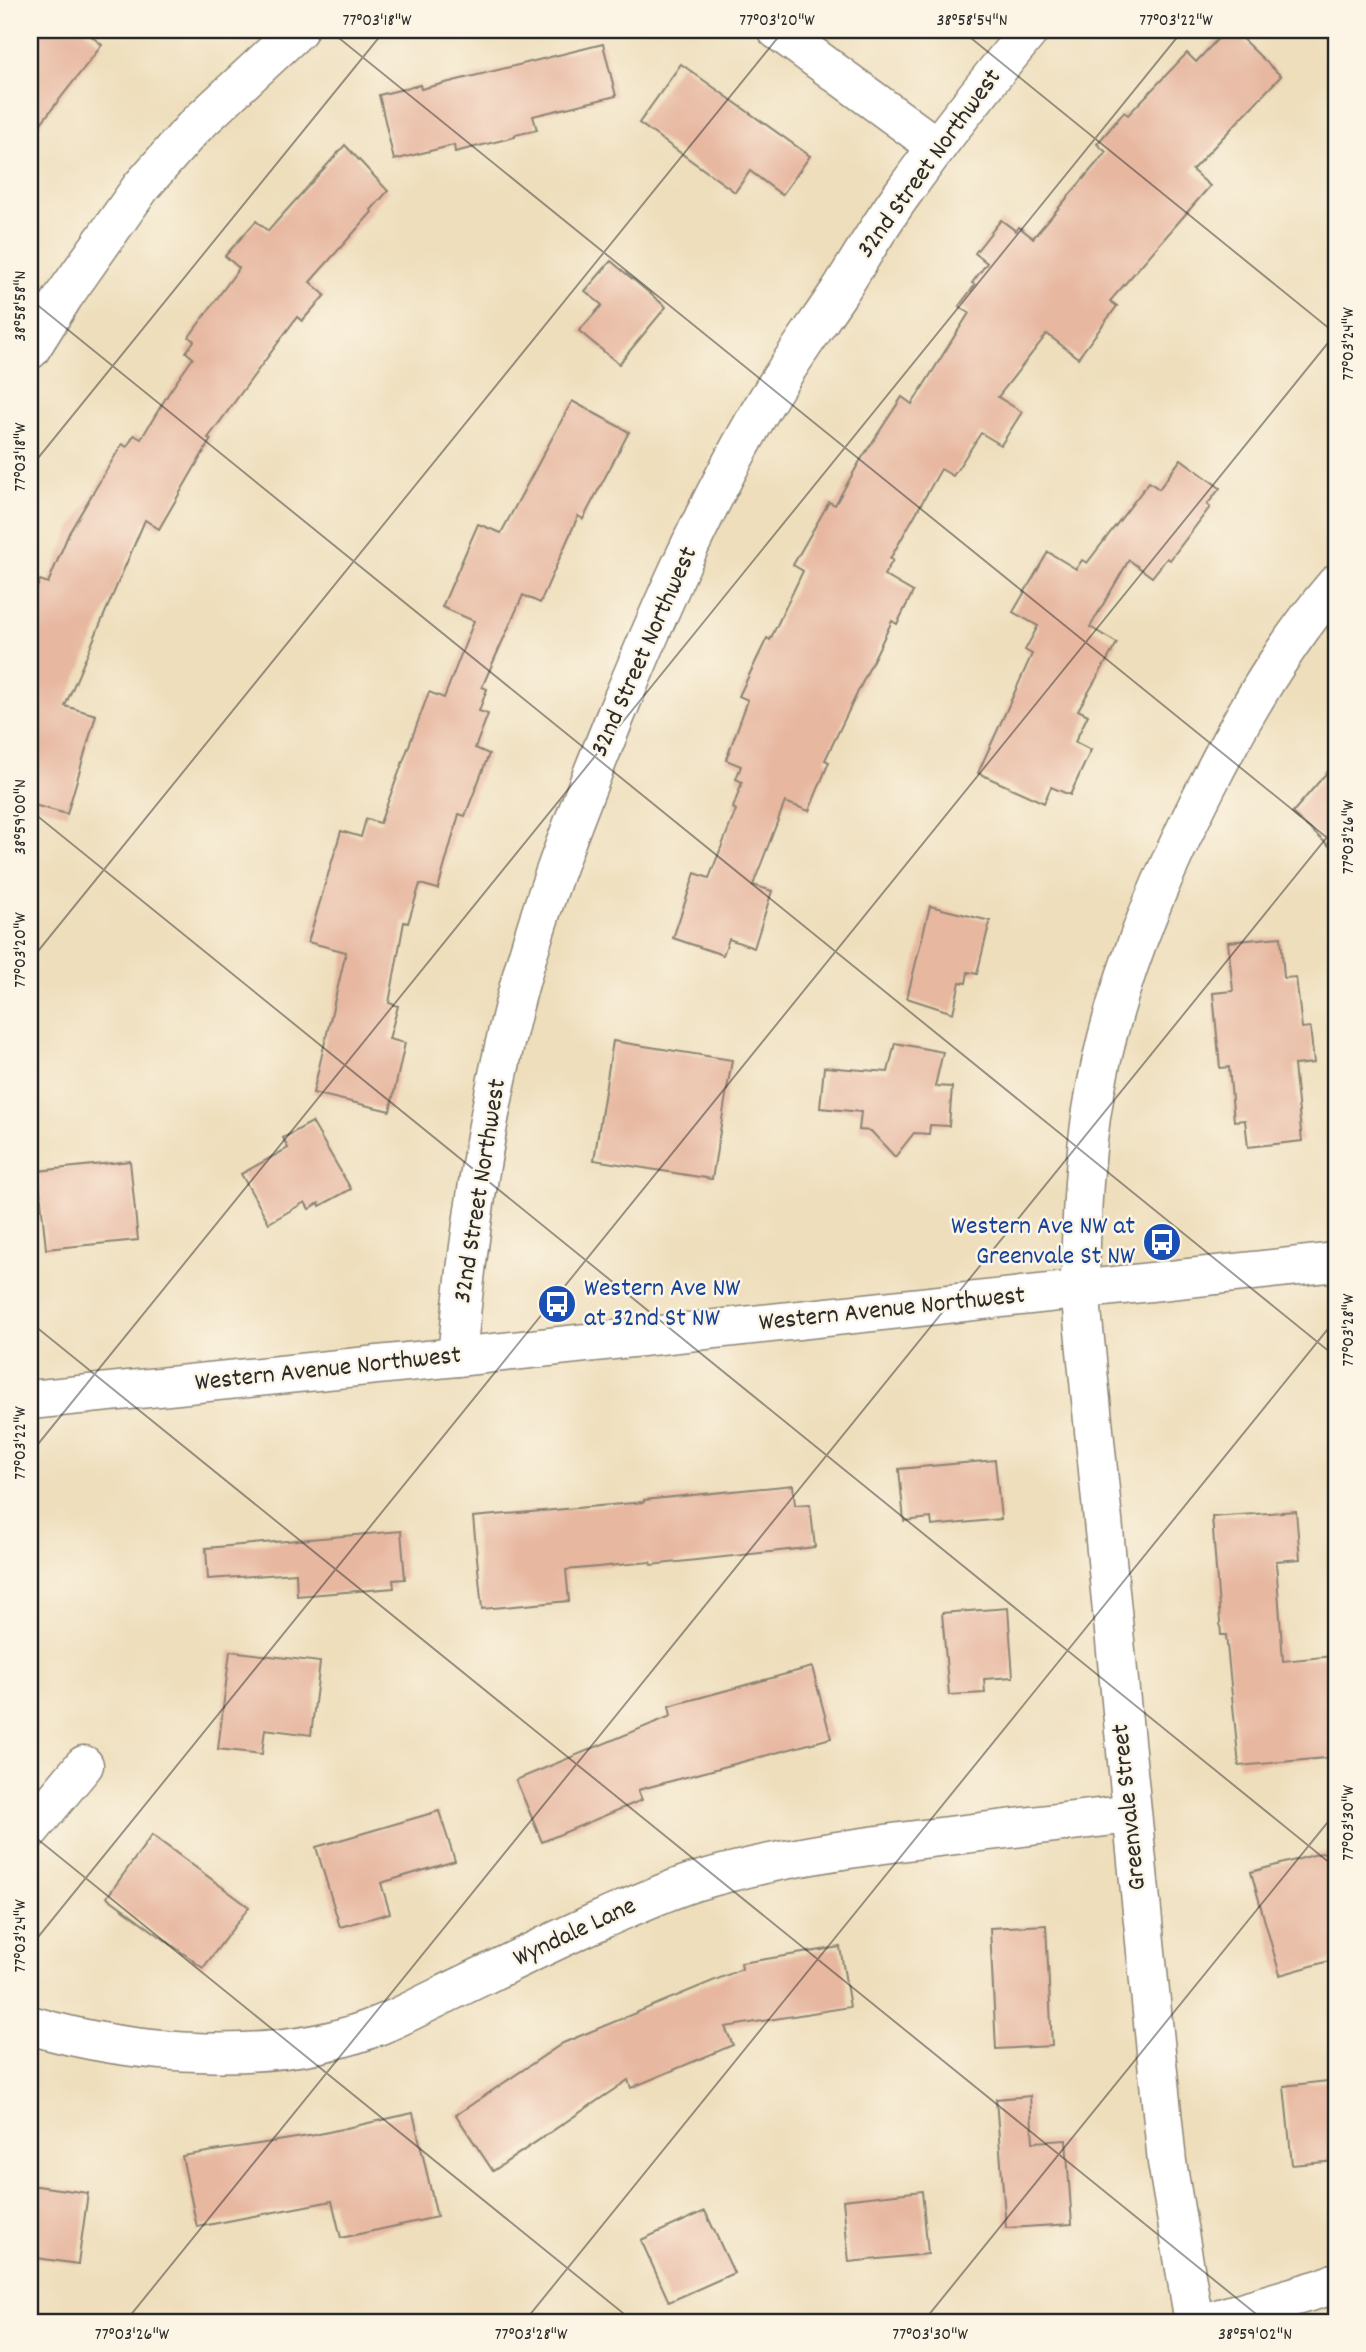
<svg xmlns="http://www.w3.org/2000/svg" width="1366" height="2352" font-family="Dekko,sans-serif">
<rect width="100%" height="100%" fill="#fcf5e5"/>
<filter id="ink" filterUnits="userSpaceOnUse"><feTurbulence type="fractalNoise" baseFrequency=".0143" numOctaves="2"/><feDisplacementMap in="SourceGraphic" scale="14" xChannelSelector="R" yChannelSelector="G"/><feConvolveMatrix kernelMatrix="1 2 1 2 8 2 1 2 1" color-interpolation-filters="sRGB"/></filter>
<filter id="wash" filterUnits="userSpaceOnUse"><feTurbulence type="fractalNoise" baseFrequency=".00686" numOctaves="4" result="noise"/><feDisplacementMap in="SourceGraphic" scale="28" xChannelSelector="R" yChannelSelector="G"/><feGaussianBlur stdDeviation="1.57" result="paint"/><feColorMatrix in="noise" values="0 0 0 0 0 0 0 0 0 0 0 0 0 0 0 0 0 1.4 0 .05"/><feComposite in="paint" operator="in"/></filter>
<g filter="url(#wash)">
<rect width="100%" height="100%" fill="#eedebc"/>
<g id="blocks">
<g fill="#e7b7a0">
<path d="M30,30H84L102,45L30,137Z"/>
<path d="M1226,30H1233L1281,76L1192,170L1210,186L1110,301L1117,306L1078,358L1047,334L998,397L1022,412L1001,445L981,433L953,476L941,469L890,559L893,560L884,575L913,592L897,624L892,621L825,760L829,762L809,811L785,802L753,885L772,891L754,948L729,939L723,955L673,938L695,873L709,878L736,810L733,808L742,782L736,779L741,766L726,760L748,700L739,696L767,638L770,640L803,571L793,565L829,502L835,505L860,461L902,397L912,404L969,313L959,306L975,285L972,283L987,263L975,253L1001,220L1016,231L1019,227L1033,238L1106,152L1097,144L1124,112L1128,115L1187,53L1196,62Z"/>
<path d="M603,44L616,96L533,116L537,130L515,135V137L455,152L454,145L394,160L379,95L420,85L421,89Z"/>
<path d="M681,64L810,156L782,195L750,171L735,192L639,123Z"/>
<path d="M345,145L388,191L371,210L372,212L310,282L325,295L302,321L297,317L208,438L211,439L159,529L145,520L65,706L96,715L67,814L30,804V605L40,580L48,583L69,533L122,444L127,447L134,435L141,439L170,391L193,358L186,352L194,341L189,337L239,268L225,256L256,221L268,231Z"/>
<path d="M611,261L666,307L619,364L579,331L602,305L585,291Z"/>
<path d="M572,401L629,432L583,519L578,516L540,603L523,595L482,687L487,689L479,711L488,714L475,748L489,754L465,816L459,814L438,889L420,884L408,923L404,922L389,1003L398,1006L389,1039L405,1043L390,1111L313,1093L346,952L308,942L341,831L361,837L366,819L380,823L429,692L444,698L474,621L442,607L478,524L501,533Z"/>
<path d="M1181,459L1220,488L1207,505L1210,507L1170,560L1167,558L1152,577L1129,560L1090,627L1117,643L1078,710L1088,715L1075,742L1091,750L1070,795L1051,787L1044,803L978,773L1032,654L1025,650L1038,626L1013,612L1048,552L1076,569L1082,560L1087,563L1149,482L1159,489Z"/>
<path d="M1336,762V852L1292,813Z"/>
<path d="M930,906L990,921L977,974L968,972L966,983L960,982L953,1013L907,998Z"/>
<path d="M1281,937L1284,978L1296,977L1302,1028L1310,1027L1314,1063L1294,1065L1302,1141L1248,1147L1245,1120L1234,1121L1229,1067L1220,1068L1213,993L1233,991L1228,942Z"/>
<path d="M613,1041L732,1060L712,1179L594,1160Z"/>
<path d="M895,1043L943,1052L935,1086L952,1087L949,1126L930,1125L929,1134L914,1133L895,1157L871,1131L859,1130L861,1112L820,1108L824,1067L888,1072Z"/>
<path d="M312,1122L351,1189L320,1206L319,1203L309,1209L305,1202L269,1223L241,1174L288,1148L283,1138Z"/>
<path d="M130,1161L138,1240L46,1249L38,1171Z"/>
<path d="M995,1460L1001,1519L932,1526L931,1518L904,1521L899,1469Z"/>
<path d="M793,1485L795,1505L810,1504L815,1547L651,1565L650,1562L566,1570L569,1601L482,1609L473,1517L644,1502V1500Z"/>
<path d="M1296,1511L1300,1559L1276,1561L1283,1661L1333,1656L1336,1685V1757L1239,1766L1226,1635H1221L1212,1517Z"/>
<path d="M401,1531L405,1579L393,1580L394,1588L297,1596L296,1573L208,1579L206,1548Z"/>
<path d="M1008,1608L1013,1677L984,1679L985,1693L949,1695L942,1613Z"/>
<path d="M230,1651L320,1662L311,1735L265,1729L262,1754L218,1749Z"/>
<path d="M812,1667L831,1738L638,1790L642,1800L542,1842L516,1780L671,1716L669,1706Z"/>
<path d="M439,1811L455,1861L381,1883L390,1913L340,1927L316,1847Z"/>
<path d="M152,1835L249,1907L203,1968L107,1897Z"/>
<path d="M1336,1849V1959L1280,1975L1251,1872Z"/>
<path d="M1046,1925L1052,2046L996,2049L990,1928Z"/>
<path d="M840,1947L850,2007L725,2027L733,2045L631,2088L628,2080L493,2171L456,2115L563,2043L742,1969L741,1963Z"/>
<path d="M1336,2080V2161L1292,2165L1284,2086Z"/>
<path d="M1030,2096L1033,2142L1066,2140L1072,2224L1006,2228L996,2099Z"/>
<path d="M413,2113L437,2217L341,2238L332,2201L197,2227L182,2156L315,2135Z"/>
<path d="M30,2185L88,2193L78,2264L30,2257Z"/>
<path d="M922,2191L928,2254L849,2262L843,2200Z"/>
<path d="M705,2211L734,2273L669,2302L641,2240Z"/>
</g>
</g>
</g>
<g filter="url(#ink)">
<use href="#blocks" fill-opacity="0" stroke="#8c8474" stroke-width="2"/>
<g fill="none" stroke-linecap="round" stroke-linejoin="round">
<defs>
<g id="minor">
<path d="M777,30L937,147"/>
<path d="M30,350L64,296L141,187L193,128L298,30"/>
<path d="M457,1357C468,1232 487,1107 519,986C543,896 578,809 613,722C655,620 699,518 754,422C779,377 810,335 839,292C860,259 880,224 903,193C943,137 986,83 1030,30"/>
<path d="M30,1400L457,1357L1336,1262"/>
<path d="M30,1830L84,1765"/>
<path d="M30,2025C133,2056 279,2067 380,2025C400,2017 418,2007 437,1998C493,1971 547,1944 603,1919C633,1906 663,1892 694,1882C771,1859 851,1848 931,1838C998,1830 1064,1822 1131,1814"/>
<path d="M1194,2322L1167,2162L1080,1290C1081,1214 1084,1137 1101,1063C1123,964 1164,870 1210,780C1245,711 1285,643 1336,584"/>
<path d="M1207,2322L1323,2288L1336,2282"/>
</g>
</defs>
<use href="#minor" stroke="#8c8474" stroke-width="41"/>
<use href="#minor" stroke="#fff" stroke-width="38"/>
</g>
</g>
<path fill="none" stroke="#2b2b2b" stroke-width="2" stroke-opacity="0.45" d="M329,30L1336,845M961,30L1336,334M30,299L1336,1357M30,468L385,30M30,810L1336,1868M30,961L784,30M30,1322L1266,2322M30,1454L1183,30M30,1833L634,2322M30,1947L1336,333M125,2322L1336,826M524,2322L1336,1319M923,2322L1336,1812M1322,2322L1336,2305"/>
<defs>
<symbol id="bus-disc" viewBox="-11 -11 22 22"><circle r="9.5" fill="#1a4fb4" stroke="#fcf5e5"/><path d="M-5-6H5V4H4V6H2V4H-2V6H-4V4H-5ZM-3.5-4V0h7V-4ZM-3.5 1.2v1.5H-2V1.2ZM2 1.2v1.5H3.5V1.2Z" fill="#fff"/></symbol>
</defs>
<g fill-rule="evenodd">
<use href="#bus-disc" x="1140" y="1220" width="44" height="44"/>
<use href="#bus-disc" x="535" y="1282" width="44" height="44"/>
</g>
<g text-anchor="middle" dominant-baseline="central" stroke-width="5" stroke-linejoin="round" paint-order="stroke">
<g font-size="26" fill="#2b2b2b" stroke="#fcf5e5">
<text transform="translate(930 164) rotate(-54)">32nd Street Northwest</text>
<text transform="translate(645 652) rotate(-66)">32nd Street Northwest</text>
<text transform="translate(481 1191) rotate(-81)">32nd Street Northwest</text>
<text transform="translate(892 1310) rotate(-6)">Western Avenue Northwest</text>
<text transform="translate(328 1370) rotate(-6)">Western Avenue Northwest</text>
<text transform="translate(1130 1807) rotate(-96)">Greenvale Street</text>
<text transform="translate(575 1933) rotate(-25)">Wyndale Lane</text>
</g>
<g font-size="26" fill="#164399" stroke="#fcf5e5" text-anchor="end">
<text x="1135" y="1227">Western Ave NW at<tspan x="1135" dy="30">Greenvale St NW</tspan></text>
<text x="584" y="1289" text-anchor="start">Western Ave NW<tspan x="584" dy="30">at 32nd St NW</tspan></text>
</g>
</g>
<rect width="1366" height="2352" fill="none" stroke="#fcf5e5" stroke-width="77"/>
<rect x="38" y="38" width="1290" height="2276" fill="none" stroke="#2b2b2b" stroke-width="2.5"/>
<g font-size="18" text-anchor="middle" fill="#2b2b2b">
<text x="377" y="25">77°03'18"W</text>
<text x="777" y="25">77°03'20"W</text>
<text x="972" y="25">38°58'54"N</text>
<text x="1176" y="25">77°03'22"W</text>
<text transform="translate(19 306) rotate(-90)" y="6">38°58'58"N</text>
<text transform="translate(1347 344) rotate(-90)" y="6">77°03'24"W</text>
<text transform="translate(19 457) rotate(-90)" y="6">77°03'18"W</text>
<text transform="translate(19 817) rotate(-90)" y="6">38°59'00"N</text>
<text transform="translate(1347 837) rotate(-90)" y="6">77°03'26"W</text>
<text transform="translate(19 950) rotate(-90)" y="6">77°03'20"W</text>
<text transform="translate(1347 1330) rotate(-90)" y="6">77°03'28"W</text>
<text transform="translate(19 1443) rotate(-90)" y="6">77°03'22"W</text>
<text transform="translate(1347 1823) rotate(-90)" y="6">77°03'30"W</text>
<text transform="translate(19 1936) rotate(-90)" y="6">77°03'24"W</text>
<text x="132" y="2339">77°03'26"W</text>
<text x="531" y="2339">77°03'28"W</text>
<text x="930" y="2339">77°03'30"W</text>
<text x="1255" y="2339">38°59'02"N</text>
</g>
</svg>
